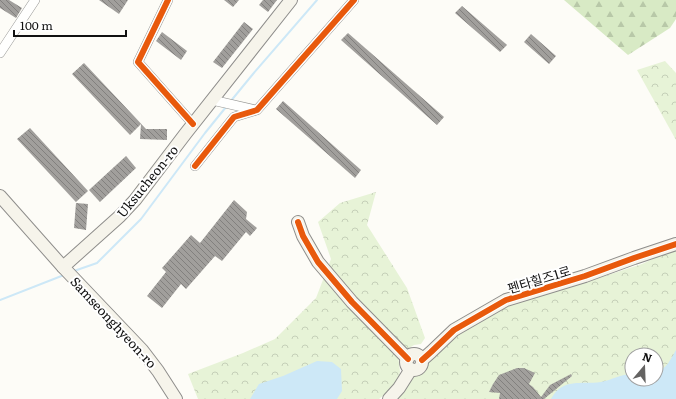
<svg xmlns="http://www.w3.org/2000/svg" width="676" height="399" font-family="Literata,'Noto Sans KR',serif">
<defs>
<pattern id="forest-firs" width="22" height="20" patternUnits="userSpaceOnUse"><rect width="22" height="20" fill="#d8eac5"/><path d="M5 1l3.5 6h-7zM16 11l3.5 6h-7z" fill="#b8c8a8"/></pattern>
<pattern id="park-crowns" width="20" height="18" patternUnits="userSpaceOnUse"><rect width="20" height="18" fill="#e7f3d7"/><path d="M2 6a3 3 0 1 1 6 0M12 15a3 3 0 1 1 6 0" fill="none" stroke="#c5cfb8"/></pattern>
<pattern id="building-back-hatch" width="6" height="6" patternUnits="userSpaceOnUse"><rect width="6" height="6" fill="#a19f9c"/><path d="M-1 5l2 2M0 0l6 6M5-1l2 2" fill="none" stroke="#82807e"/></pattern>
</defs>
<rect width="100%" height="100%" fill="#fdfcf7"/>
<path fill="url(#forest-firs)" d="M564,0H676V19L670,28L628,55Z"/>
<g fill="url(#park-crowns)" fill-rule="evenodd">
<path d="M665,61L676,73V140L637,70Z"/>
<path d="M376,192L367,225L407,288L425,338L421,344L414,345L398,355L400,372L397,384L379,399H198L188,374L243,353L275,339L316,298L331,259L318,222L340,203Z"/>
<path d="M676,248V399H389L411,369L479,315L580,284L642,264ZM632,355H656V379H632Z"/>
</g>
<g fill="#cde8f7">
<path d="M676,350V399H551C563,377 581,385 601,382C612,380 621,374 632,374V379H656V372C667,369 670,360 676,350Z"/>
<path d="M317,361L332,362L341,369L342,391L337,399H250L259,384L283,376Z"/>
</g>
<g fill="none" stroke-linecap="round" stroke-linejoin="round">
<g stroke="#cde8f7" stroke-width="2">
<path d="M230,102L253,74L317,0"/>
<path d="M74,271L97,263L141,219L205,133L226,107"/>
<path d="M0,300L64,275"/>
</g>
</g>
<g fill="url(#building-back-hatch)">
<path d="M0,0H9L22,8L16,18L0,8Z"/>
<path d="M99,0H128L119,14Z"/>
<path d="M224,0H239L233,7Z"/>
<path d="M263,0H277L268,12L259,5Z"/>
<path d="M462,6L507,45L500,52L455,13Z"/>
<path d="M244,22L253,29L222,68L213,62Z"/>
<path d="M162,32L187,51L181,60L156,41Z"/>
<path d="M348,33L444,117L437,125L341,40Z"/>
<path d="M531,34L556,56L549,64L524,42Z"/>
<path d="M84,63L146,129H167V140L140,139L141,124L130,135L72,74Z"/>
<path d="M283,101L361,170L355,178L276,109Z"/>
<path d="M30,128L88,191L76,202L17,139Z"/>
<path d="M126,156L136,168L100,202L89,190Z"/>
<path d="M234,200L247,212L246,219L257,228L250,236L246,232L222,261L215,256L186,289L181,284L162,308L147,296L166,272L162,268L191,235L200,243Z"/>
<path d="M76,203L88,204L86,230L74,228Z"/>
<path d="M517,368H524L535,373L529,384L533,387L541,397L550,385L571,374L572,376L544,399H499L500,393L489,392L493,384L499,375Z"/>
</g>
<g fill="none" stroke-linecap="round" stroke-linejoin="round">
<defs>
<g id="street">
<path d="M168,0L138,62L193,124"/>
<path d="M0,53L35,0"/>
<path d="M212,100L256,110"/>
<path d="M195,166L234,117L257,110L354,0"/>
</g>
<g id="secondary">
<path d="M0,196L63,267L142,350L158,371L176,399"/>
<path d="M298,222L303,236L318,262L352,302L408,359"/>
<path d="M63,267L120,216L135,200L186,133L291,0"/>
<circle cx="414" cy="362" r="8"/>
<path d="M422,360L431,352L454,330L506,300L585,276L634,258L676,244"/>
<path d="M389,399L399,388L411,369"/>
</g>
</defs>
<use href="#street" stroke="#979795" stroke-width="10"/>
<use href="#secondary" stroke="#8e8d8b" stroke-width="14"/>
<use href="#street" stroke="#fffffe" stroke-width="9"/>
<use href="#secondary" stroke="#f6f4eb" stroke-width="12"/>
<defs>
<g id="cycleway">
<path d="M168,0L138,62L193,124"/>
<path d="M195,166L234,117L257,110L354,0"/>
<path d="M298,222L303,236L318,262L352,302L408,359"/>
<path d="M422,360L431,352L454,330L506,300L585,276L634,258L676,244"/>
</g>
</defs>
<use href="#cycleway" stroke="#fff" stroke-width="8"/>
<use href="#cycleway" stroke="#e8590c" stroke-width="6"/>
</g>
<g text-anchor="middle" dominant-baseline="central" stroke-width="4" stroke-linejoin="round" paint-order="stroke">
<g font-size="13" fill="#111" stroke="#fff">
<text transform="translate(147 181) rotate(-51)">Uksucheon-ro</text>
<text transform="translate(539 279) rotate(-17)">펜타힐즈1로</text>
<text transform="translate(114 322) rotate(47)">Samseonghyeon-ro</text>
</g>
</g>
<g transform="translate(644 367) rotate(19)"><circle r="19" fill="#ffffff" stroke="#a0a0a0"/>
<path d="M0-3L7 15L0 10L-7 15Z" fill="#646362"/>
<text y="-6" font-size="11" font-weight="bold" text-anchor="middle" fill="#111111">N</text>
</g>
<path d="M14 30v6h112v-6" fill="none" stroke="#111111" stroke-width="2"/>
<text x="20" y="30" font-size="12" fill="#111111" stroke="#ffffff" stroke-width="3" paint-order="stroke">100 m</text>
</svg>
